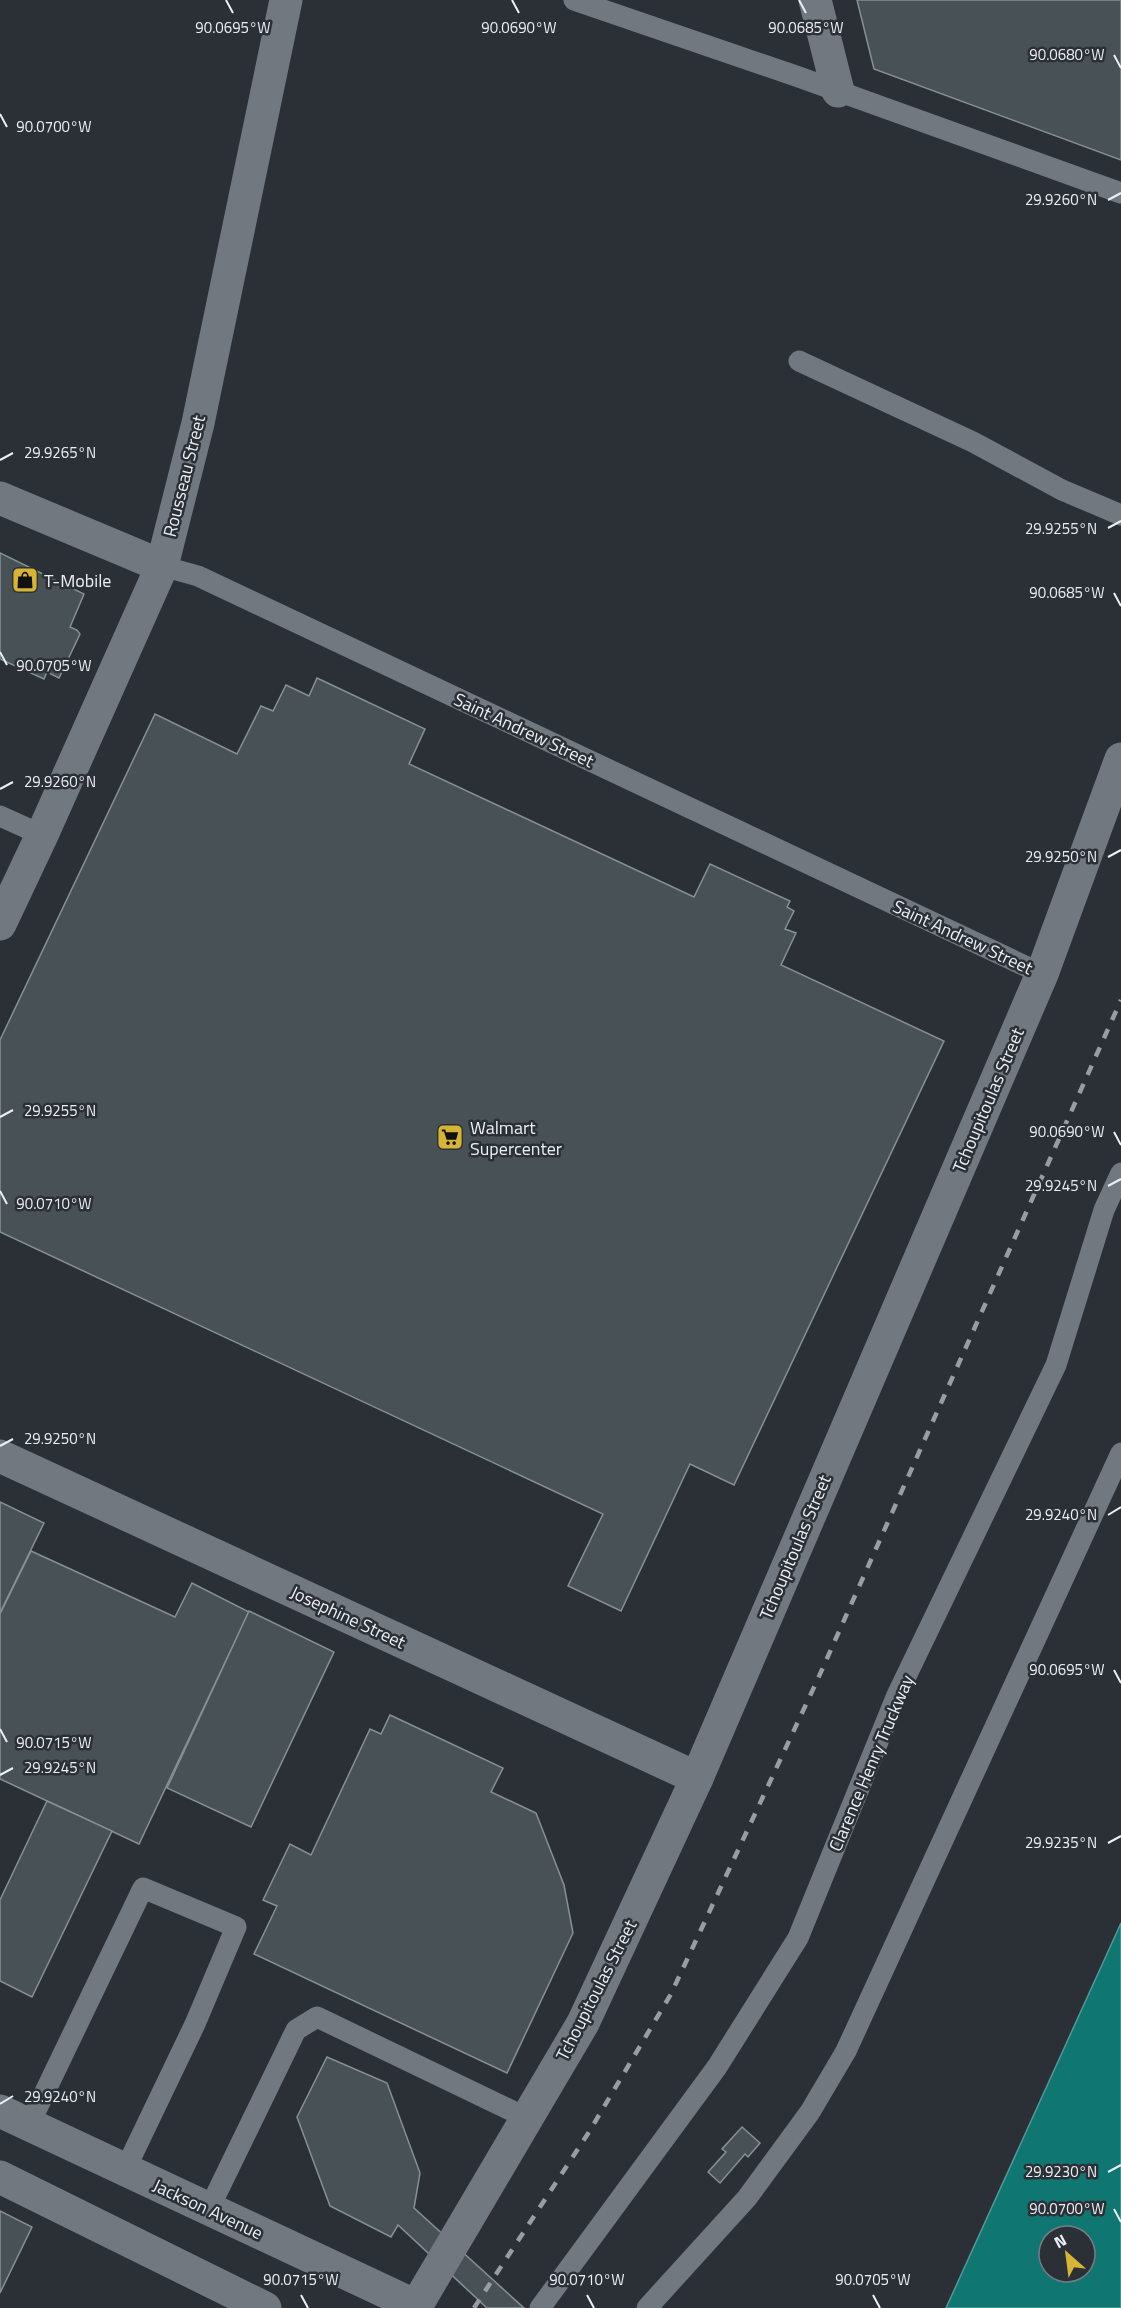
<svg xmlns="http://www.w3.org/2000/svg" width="1121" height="2308" font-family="'Titillium Web',sans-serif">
<rect width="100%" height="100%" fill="#2b3036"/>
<path fill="#0f7672" stroke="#519a99" stroke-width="1.5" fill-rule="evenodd" d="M1121,1923V2308H946ZM1049,2236H1085V2272H1049Z"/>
<g fill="#485155" stroke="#869195" stroke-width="1.5">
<path d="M857,0H1121V160L874,69Z"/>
<path d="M0,553L84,594L70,627L77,630L80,634L59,678L47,672L44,679L0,659Z"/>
<path d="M317,678L425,729L409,764L694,897L710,864L790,901L787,907L794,911L785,929L796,933L781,965L944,1041L734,1485L690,1464L621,1611L568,1586L603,1514L0,1232V1040L155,714L237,754L261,706L273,711L286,685L309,696Z"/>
<path d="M0,1502L44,1523L0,1613Z"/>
<path d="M31,1551L175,1617L192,1583L249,1612L139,1844L0,1779V1614Z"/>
<path d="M249,1611L334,1652L251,1827L167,1788Z"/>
<path d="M390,1715L503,1768L491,1792L536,1813L564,1885L573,1933L507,2073L254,1954L277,1906L263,1900L290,1844L311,1855L370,1729L381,1734Z"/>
<path d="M47,1801L112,1831L32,1997L0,1981V1900Z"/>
<path d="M327,2057L387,2083L420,2173L414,2208L524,2308H487L398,2225L391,2237L330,2206L297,2117Z"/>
<path d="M742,2127L760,2143L748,2157L745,2154L720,2183L708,2172L726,2152L722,2149Z"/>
<path d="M0,2211L32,2227L0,2293Z"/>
</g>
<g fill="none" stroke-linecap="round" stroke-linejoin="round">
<g stroke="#72787f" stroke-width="21">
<path d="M574,0L796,76L1121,193"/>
<path d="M799,361L973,442L1062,490L1121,515"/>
<path d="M162,566L198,576L1042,974"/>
<path d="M0,816L42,835"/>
<path d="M29,2125L143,1888L236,1927L195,2024L125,2170"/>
<path d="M209,2209L296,2030L317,2017L527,2118"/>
<path d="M540,2308L717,2067L798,1938L897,1695L1056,1365L1104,1210L1121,1173"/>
<path d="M647,2308L747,2198L810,2112L846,2051L1121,1453"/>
</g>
<g stroke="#72787f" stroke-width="33">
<path d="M815,0L838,91"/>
<path d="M0,498L162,566"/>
<path d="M0,924L42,835L162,566L198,423L286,0"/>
<path d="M0,1456L697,1778"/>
</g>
<g stroke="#72787f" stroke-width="33">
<path d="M0,2111L416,2306"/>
<path d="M0,2177L265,2308"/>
<path d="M415,2308L583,2023L697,1778L1042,974L1121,759"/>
</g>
<path stroke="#999da3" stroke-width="4.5" stroke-dasharray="10 10" stroke-linecap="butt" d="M474,2308L589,2132L671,1994L816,1683L1121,1000"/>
</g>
<path fill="none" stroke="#eceff4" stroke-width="2" d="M226,0L233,13M512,0L519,13M799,0L806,13M1114,55L1121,68M0,114L7,127M1108,200L1121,193M0,460L13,453M1108,528L1121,521M1114,593L1121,606M0,652L7,665M0,789L13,782M1108,857L1121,850M0,1117L13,1110M1114,1132L1121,1145M1108,1186L1121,1179M0,1191L7,1204M0,1446L13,1439M1108,1515L1121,1507M1114,1670L1121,1683M0,1729L7,1742M0,1775L13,1768M1108,1843L1121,1836M0,2104L13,2096M1108,2172L1121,2165M1114,2209L1121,2222M301,2295L308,2308M587,2295L594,2308M873,2295L880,2308"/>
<defs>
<symbol id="shop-square" viewBox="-11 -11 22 22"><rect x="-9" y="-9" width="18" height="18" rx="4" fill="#d7b434" stroke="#2b3036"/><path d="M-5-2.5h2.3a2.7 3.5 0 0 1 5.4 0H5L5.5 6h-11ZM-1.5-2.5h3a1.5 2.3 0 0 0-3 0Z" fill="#111"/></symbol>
<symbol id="supermarket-square" viewBox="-11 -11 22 22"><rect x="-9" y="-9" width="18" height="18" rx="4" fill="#d7b434" stroke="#2b3036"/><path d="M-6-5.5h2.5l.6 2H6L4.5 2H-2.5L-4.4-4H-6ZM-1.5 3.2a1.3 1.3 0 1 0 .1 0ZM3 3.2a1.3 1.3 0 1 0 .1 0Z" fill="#111"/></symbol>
</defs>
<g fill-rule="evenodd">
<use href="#shop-square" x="10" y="565" width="30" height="30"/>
<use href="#supermarket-square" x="435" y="1122" width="30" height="30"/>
</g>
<g text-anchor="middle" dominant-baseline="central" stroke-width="5" stroke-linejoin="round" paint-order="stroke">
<g font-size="18" fill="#eceff4" stroke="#2b3036">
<text transform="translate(184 476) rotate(-76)">Rousseau Street</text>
<text transform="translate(524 730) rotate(25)">Saint Andrew Street</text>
<text transform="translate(963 937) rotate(25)">Saint Andrew Street</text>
<text transform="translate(988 1100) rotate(-67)">Tchoupitoulas Street</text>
<text transform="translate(795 1547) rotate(-67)">Tchoupitoulas Street</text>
<text transform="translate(348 1617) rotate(25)">Josephine Street</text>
<text transform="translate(871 1763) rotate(-67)">Clarence Henry Truckway</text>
<text transform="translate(596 1990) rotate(-63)">Tchoupitoulas Street</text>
<text transform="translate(208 2209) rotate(25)">Jackson Avenue</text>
</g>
<g font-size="18" fill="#eceff4" stroke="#2b3036" text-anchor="start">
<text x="44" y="580">T-Mobile</text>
<text x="470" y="1127">Walmart<tspan x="470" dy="21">Supercenter</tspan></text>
</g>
</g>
<g font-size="15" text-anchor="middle" fill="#eceff4" stroke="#2b3036" stroke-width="5" stroke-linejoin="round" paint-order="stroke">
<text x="233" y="33">90.0695°W</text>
<text x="519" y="33">90.0690°W</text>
<text x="806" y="33">90.0685°W</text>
<text x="1067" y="60">90.0680°W</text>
<text x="54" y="132">90.0700°W</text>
<text x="1061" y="205">29.9260°N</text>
<text x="60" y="458">29.9265°N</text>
<text x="1061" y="534">29.9255°N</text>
<text x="1067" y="598">90.0685°W</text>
<text x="54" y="671">90.0705°W</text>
<text x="60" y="787">29.9260°N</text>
<text x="1061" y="862">29.9250°N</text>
<text x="60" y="1116">29.9255°N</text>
<text x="1067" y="1137">90.0690°W</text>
<text x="1061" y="1191">29.9245°N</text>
<text x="54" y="1209">90.0710°W</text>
<text x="60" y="1444">29.9250°N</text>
<text x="1061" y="1520">29.9240°N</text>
<text x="1067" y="1675">90.0695°W</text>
<text x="54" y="1748">90.0715°W</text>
<text x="60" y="1773">29.9245°N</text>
<text x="1061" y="1848">29.9235°N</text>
<text x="60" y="2102">29.9240°N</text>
<text x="1061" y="2177">29.9230°N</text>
<text x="1067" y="2214">90.0700°W</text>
<text x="301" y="2285">90.0715°W</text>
<text x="587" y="2285">90.0710°W</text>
<text x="873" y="2285">90.0705°W</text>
</g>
<g transform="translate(1067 2254) rotate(332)"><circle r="28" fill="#2b3036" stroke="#787c82" stroke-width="1.5"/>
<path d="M0-4.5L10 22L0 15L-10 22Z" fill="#d7b434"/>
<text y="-9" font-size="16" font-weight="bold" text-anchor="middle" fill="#eceff4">N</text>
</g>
</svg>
